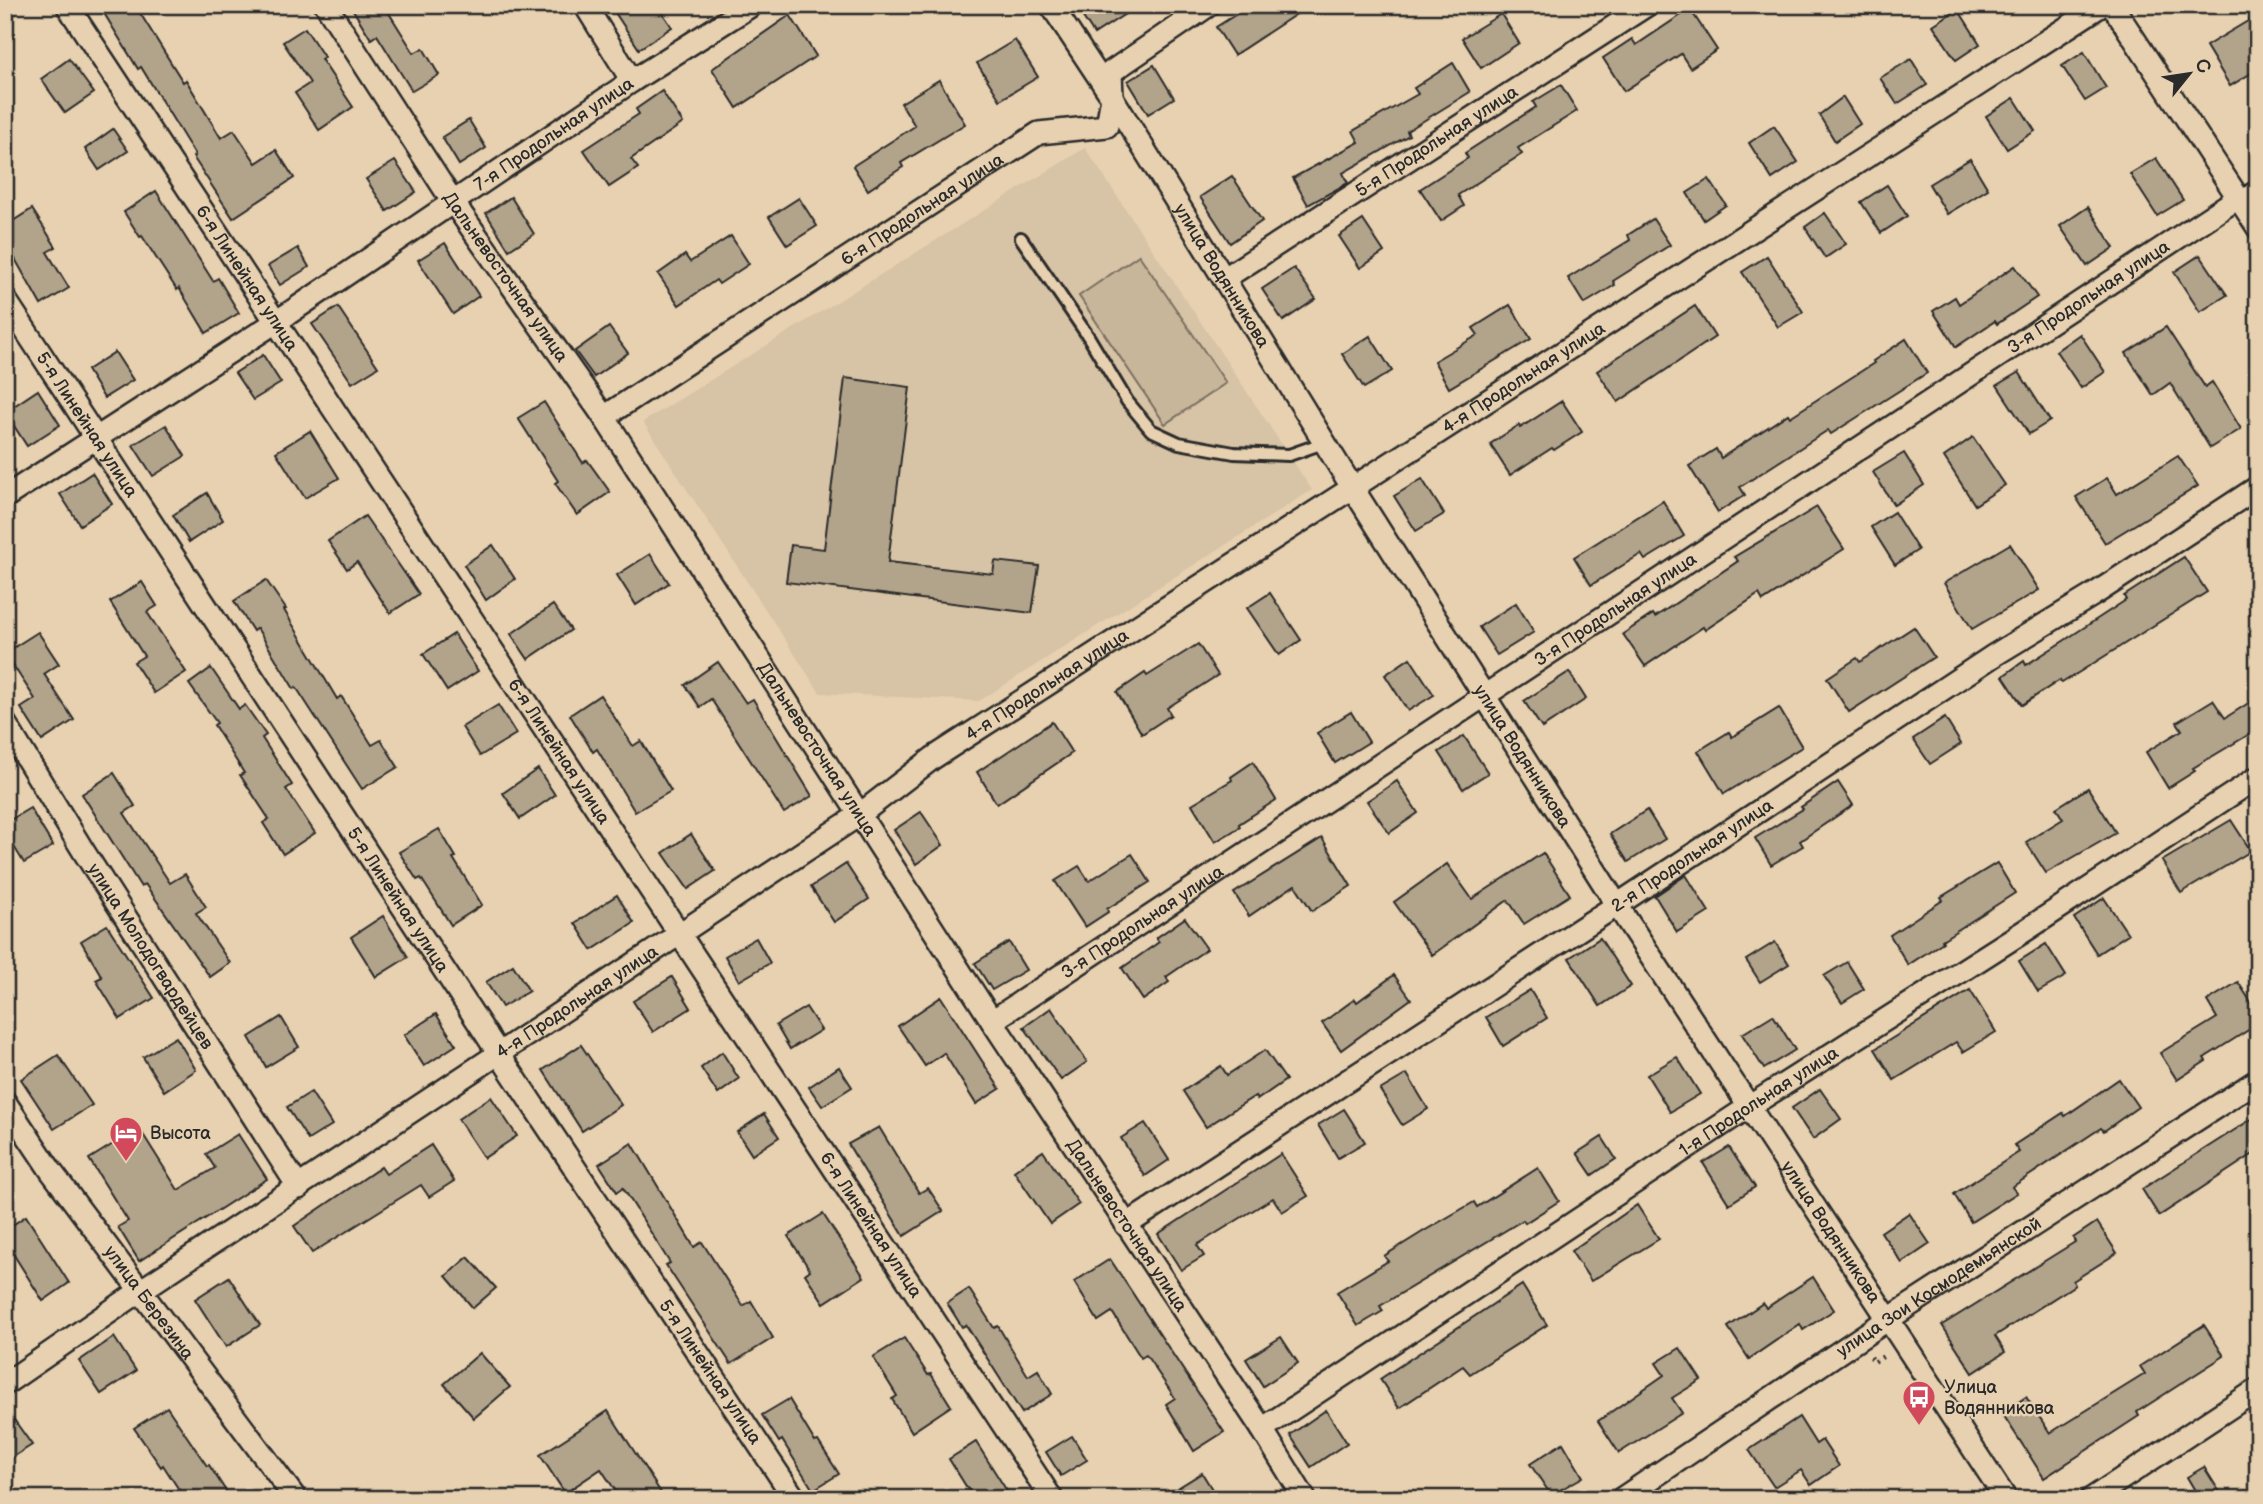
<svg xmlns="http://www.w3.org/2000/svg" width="2263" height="1504" font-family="'Balsamiq Sans',sans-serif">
<rect width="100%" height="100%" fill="#e7d1b0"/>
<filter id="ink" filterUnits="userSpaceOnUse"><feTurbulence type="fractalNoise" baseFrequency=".0143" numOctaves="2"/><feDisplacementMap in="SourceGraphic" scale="14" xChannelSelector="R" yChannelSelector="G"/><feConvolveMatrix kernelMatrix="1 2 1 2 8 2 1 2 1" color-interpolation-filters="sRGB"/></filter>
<g filter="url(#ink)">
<path fill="#d7c3a5" d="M1085,148L1312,490L979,701L820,693L643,422Z"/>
<path fill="#c8b69a" stroke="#7a7062" stroke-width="2" d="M1139,255L1226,383L1165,424L1079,296Z"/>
<g fill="#b2a38b" stroke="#2b2b2b" stroke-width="2">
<path d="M99,5H135L183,82L186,80L221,138L234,130L256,163L276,150L294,178L233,218L193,157L195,155L141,67L138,69Z"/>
<path d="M350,5H384L414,53L423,48L439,75L412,91L377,35L371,39Z"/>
<path d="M610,5H657L672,27L639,49Z"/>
<path d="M1075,5H1139L1094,34Z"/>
<path d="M1251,5H1310L1234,55L1216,27Z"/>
<path d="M1690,9L1717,50L1690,68L1681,54L1624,91L1603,58L1632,39L1636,45Z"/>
<path d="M1958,9L1980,44L1956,60L1933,25Z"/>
<path d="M1501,14L1519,43L1481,68L1462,38Z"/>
<path d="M790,15L816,56L737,108L712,69Z"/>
<path d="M2258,15V69L2230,86L2206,46Z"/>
<path d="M305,28L324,57L321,59L353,107L319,130L295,93L310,83L283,42Z"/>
<path d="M1015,40L1038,77L1000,100L977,63Z"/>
<path d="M2084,52L2106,88L2085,101L2062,66Z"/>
<path d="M69,59L94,93L65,113L41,79Z"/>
<path d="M1911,59L1927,85L1897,104L1880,78Z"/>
<path d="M1453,63L1470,92L1407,131L1409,135L1343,173L1348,183L1308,205L1293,178L1359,142L1353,131L1418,94L1414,88Z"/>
<path d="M1154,65L1174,98L1148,114L1128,81Z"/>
<path d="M939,80L965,124L901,163L903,167L868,190L853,166L915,126L901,103Z"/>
<path d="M1561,85L1577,111L1518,148L1522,154L1458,195L1464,206L1441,221L1420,189L1468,158L1465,153L1536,107L1533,102Z"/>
<path d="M662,91L683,123L631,159L638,168L609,187L584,150L639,114L636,109Z"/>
<path d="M1843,97L1860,124L1835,141L1819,115Z"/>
<path d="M2014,98L2035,131L2007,149L1986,116Z"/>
<path d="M469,120L486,148L459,165L442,137Z"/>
<path d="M1774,126L1798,162L1772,179L1749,143Z"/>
<path d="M113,129L128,151L99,170L85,149Z"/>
<path d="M2156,158L2183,200L2157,216L2130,174Z"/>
<path d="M1970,159L1988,189L1947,214L1929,184Z"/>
<path d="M395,161L416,192L387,211L366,179Z"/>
<path d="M1232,176L1262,221L1230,243L1200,197Z"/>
<path d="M1709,179L1726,205L1704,220L1687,193Z"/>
<path d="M1887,185L1907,216L1881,233L1861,202Z"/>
<path d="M156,191L213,281L218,278L239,313L206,333L179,288L177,290L142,236L140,237L124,212Z"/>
<path d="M511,197L534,234L509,250L486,213Z"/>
<path d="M799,198L817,226L787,245L769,217Z"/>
<path d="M2088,207L2114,248L2087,266L2060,226Z"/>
<path d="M32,209L56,247L47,252L69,288L41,305L5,241V226Z"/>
<path d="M1825,213L1846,244L1825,258L1805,227Z"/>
<path d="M1653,219L1670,245L1613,281L1615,285L1584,304L1568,278L1630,240L1628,235Z"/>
<path d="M1363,220L1384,252L1360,268L1339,236Z"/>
<path d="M731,236L749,264L719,284L716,280L679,305L658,274L685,255L690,262Z"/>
<path d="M445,243L479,296L453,314L418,260Z"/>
<path d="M298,248L309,267L280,285L268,266Z"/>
<path d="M2200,255L2227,295L2200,312L2174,272Z"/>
<path d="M1767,256L1803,312L1778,327L1742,272Z"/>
<path d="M2015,266L2037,297L1997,324L1995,321L1956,347L1933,311L1955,297L1959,304Z"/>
<path d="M1294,268L1316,299L1283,321L1262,289Z"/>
<path d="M1510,305L1531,339L1449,388L1434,361L1478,335L1473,328Z"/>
<path d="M1695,306L1715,337L1618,402L1597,371Z"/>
<path d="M338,307L378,367L352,383L312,324Z"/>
<path d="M609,327L628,353L594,377L575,351Z"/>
<path d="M2166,327L2205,387L2212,382L2241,429L2210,448L2170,383L2153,395L2126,353Z"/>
<path d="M2080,334L2105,372L2081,388L2056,351Z"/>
<path d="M1370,336L1392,371L1364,388L1342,354Z"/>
<path d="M1906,339L1927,373L1831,434L1828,430L1740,487L1745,495L1718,512L1689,466L1716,449L1721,458L1788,414L1790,417L1874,363L1873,361Z"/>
<path d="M115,352L133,380L104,398L87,370Z"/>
<path d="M263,355L281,383L253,400L235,373Z"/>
<path d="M2019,372L2050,421L2029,434L1997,385Z"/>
<path d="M845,378L910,387L888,562L993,574L995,561L1039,566L1032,613L786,582L791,545L824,549Z"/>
<path d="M38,390L60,425L27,446L5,412Z"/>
<path d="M1562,401L1582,432L1554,450L1552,448L1510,475L1490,444L1519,425L1520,428Z"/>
<path d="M544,402L583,463L587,460L610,492L577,515L555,483L558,481L518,418Z"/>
<path d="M166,425L185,456L153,476L133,445Z"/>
<path d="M310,431L339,478L305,498L276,452Z"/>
<path d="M1973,437L2005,485L1975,505L1944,457Z"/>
<path d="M1904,453L1924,485L1894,505L1873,472Z"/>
<path d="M2178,456L2198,486L2105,543L2076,497L2107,478L2117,494Z"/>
<path d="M92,473L112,504L80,525L60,494Z"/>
<path d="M1422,479L1444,514L1416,531L1394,496Z"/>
<path d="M207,493L223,520L189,542L173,515Z"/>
<path d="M1663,501L1684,536L1645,560L1641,554L1591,585L1574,557Z"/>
<path d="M1817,507L1844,549L1763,601L1759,594L1705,630L1703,627L1645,666L1623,634L1653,614L1655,617L1738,561L1734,557Z"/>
<path d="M1894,512L1918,550L1895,565L1871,527Z"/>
<path d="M365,516L419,594L390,613L357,562L347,569L328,541Z"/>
<path d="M2010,544L2039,590L1972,629L1944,583Z"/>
<path d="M493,545L515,579L486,600L464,565Z"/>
<path d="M650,554L669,583L636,605L617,575Z"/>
<path d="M2184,557L2207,592L2062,683L2060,680L2022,705L2003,676L2024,661L2026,665L2065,640L2126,600L2124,596Z"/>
<path d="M266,580L286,609L284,610L337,699L341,696L372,745L381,740L398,767L362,789L296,687L294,689L257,628L253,631L234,601Z"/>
<path d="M142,582L157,606L147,612L186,672L154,693L134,662L144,656L110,602Z"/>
<path d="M1270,593L1301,640L1279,655L1247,608Z"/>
<path d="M1516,603L1534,632L1497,655L1479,627Z"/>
<path d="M553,605L571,630L528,659L511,634Z"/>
<path d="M1914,627L1934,657L1849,712L1827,678L1857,658L1860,662Z"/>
<path d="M38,632L59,664L44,674L74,720L42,741L21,708L35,699L5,653Z"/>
<path d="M454,634L478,671L447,691L423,654Z"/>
<path d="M1198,644L1218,675L1167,708L1171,715L1142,734L1117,692L1145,673L1147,676Z"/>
<path d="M1410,658L1434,695L1408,711L1385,675Z"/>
<path d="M718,662L746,703L753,699L812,796L784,813L711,699L700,707L685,685Z"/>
<path d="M211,668L239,709L245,705L266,735L262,738L292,785L286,789L315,833L283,854L263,823L269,819L240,775L244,773L214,725L217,723L189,684Z"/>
<path d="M1569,672L1586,699L1542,728L1524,701Z"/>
<path d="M600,695L633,746L641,741L671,791L635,812L597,749L593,752L570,715Z"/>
<path d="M2258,697V729L2193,768L2195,771L2168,788L2146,752L2182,730L2177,722L2213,700L2225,718Z"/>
<path d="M498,705L516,734L480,756L462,727Z"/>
<path d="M1779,708L1802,747L1724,794L1698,751L1729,732L1732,737Z"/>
<path d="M1351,712L1369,742L1335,763L1317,733Z"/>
<path d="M1945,718L1961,744L1930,764L1913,739Z"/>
<path d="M1052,722L1072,753L997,804L977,772Z"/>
<path d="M1464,736L1488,773L1463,789L1439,752Z"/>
<path d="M1253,762L1276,800L1239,824L1240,827L1215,842L1192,804L1232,780L1231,777Z"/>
<path d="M538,769L555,795L520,819L503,793Z"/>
<path d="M114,773L135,806L124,813L170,883L185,874L206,907L196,913L230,963L210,977L145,884L141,887L82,794Z"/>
<path d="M1397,781L1418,813L1389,833L1367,801Z"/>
<path d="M1838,782L1853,805L1800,841L1803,846L1771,865L1755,838L1803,809L1801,807Z"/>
<path d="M2088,788L2116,833L2046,873L2026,842L2063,819L2056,808Z"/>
<path d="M30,808L53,846L24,863L5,832V823Z"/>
<path d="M1647,810L1665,839L1628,862L1610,834Z"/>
<path d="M921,812L943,845L916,864L894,830Z"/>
<path d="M2231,820L2251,851L2181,893L2162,861Z"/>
<path d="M439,829L456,857L453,858L482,905L451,925L421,878L417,880L399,852Z"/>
<path d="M691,834L715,871L688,889L663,853Z"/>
<path d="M1322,838L1351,886L1312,911L1295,885L1249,916L1234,893Z"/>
<path d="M1543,853L1570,895L1524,924L1508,900L1432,955L1394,902L1447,864L1472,899Z"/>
<path d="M1132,854L1150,882L1107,909L1108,912L1085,927L1055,881L1079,866L1089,881Z"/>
<path d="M1997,863L2015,893L1942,940L1943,942L1908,965L1890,935L1943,900L1941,897Z"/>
<path d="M846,864L869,899L834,922L811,887Z"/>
<path d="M1686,875L1709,912L1677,932L1655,896Z"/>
<path d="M617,895L634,923L592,950L575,923Z"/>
<path d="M2104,898L2128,934L2097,954L2074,918Z"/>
<path d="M383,916L408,957L376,977L351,937Z"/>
<path d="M1185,918L1207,949L1166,977L1169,982L1143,1000L1122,968L1159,942L1156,938Z"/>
<path d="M107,925L154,998L120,1019L96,980L102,977L81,941Z"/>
<path d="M756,938L770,963L739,981L725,956Z"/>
<path d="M1600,938L1631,986L1600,1006L1569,958Z"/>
<path d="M1009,942L1026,970L992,990L975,963Z"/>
<path d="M1775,942L1789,964L1760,982L1746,960Z"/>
<path d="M2046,944L2066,976L2038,992L2019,961Z"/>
<path d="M1847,962L1864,989L1842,1003L1824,976Z"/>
<path d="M513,965L529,991L502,1007L486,982Z"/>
<path d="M1394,975L1411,999L1341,1050L1322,1023L1355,999L1357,1002Z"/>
<path d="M672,977L691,1008L653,1032L633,1001Z"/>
<path d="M2238,982L2258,1013V1024L2204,1058L2206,1061L2177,1080L2160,1053L2217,1018L2207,1001Z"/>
<path d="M1530,990L1547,1018L1503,1046L1486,1017Z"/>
<path d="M1970,990L1996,1032L1963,1052L1956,1042L1894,1080L1875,1049Z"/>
<path d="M941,997L1000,1089L976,1104L944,1053L925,1066L898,1026Z"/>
<path d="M806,1007L821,1030L790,1049L776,1025Z"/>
<path d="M1051,1008L1087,1062L1061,1080L1024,1027Z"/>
<path d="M436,1014L456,1045L424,1066L404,1035Z"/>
<path d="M1773,1015L1795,1050L1764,1069L1742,1034Z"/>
<path d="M281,1017L299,1047L266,1067L249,1037Z"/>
<path d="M176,1037L196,1070L164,1091L143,1057Z"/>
<path d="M581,1045L621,1105L582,1131L543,1070Z"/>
<path d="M1265,1050L1286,1080L1257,1100L1255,1096L1206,1127L1183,1091L1221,1066L1227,1075Z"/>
<path d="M722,1052L739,1079L718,1094L701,1068Z"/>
<path d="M58,1055L92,1105L54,1129L21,1079Z"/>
<path d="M1677,1057L1700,1094L1670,1112L1647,1075Z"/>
<path d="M839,1067L852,1087L822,1106L809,1087Z"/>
<path d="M1407,1074L1428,1109L1402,1125L1380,1090Z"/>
<path d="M2119,1079L2138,1107L2104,1131L2101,1128L2012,1187L2017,1193L1971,1222L1954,1194L2019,1152L2014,1145L2063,1113L2065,1116Z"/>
<path d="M1820,1089L1841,1119L1813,1139L1792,1108Z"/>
<path d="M311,1092L332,1125L308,1140L287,1107Z"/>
<path d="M491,1097L517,1136L484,1158L458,1119Z"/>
<path d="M1344,1109L1365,1142L1338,1158L1318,1125Z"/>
<path d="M764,1114L779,1137L752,1155L737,1132Z"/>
<path d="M2258,1115V1151L2159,1216L2142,1189Z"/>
<path d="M1145,1123L1169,1160L1145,1176L1121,1138Z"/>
<path d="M879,1127L919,1193L928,1188L943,1211L904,1236L848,1144Z"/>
<path d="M139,1128L178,1190L215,1168L206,1154L238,1134L267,1179L139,1261L118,1227L128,1221L89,1159Z"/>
<path d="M1602,1137L1616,1159L1592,1175L1577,1153Z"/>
<path d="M632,1143L694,1247L702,1242L743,1306L751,1301L773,1338L731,1364L666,1265L670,1263L623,1188L617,1192L599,1164Z"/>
<path d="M431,1145L454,1181L429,1197L421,1185L312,1253L294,1226L381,1167L386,1174Z"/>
<path d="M1729,1147L1755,1187L1729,1204L1703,1163Z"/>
<path d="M1043,1151L1079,1204L1050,1224L1014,1171Z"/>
<path d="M1281,1154L1308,1196L1282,1212L1273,1198L1197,1245L1204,1256L1181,1270L1158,1234Z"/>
<path d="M1538,1168L1559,1201L1525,1223L1523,1220L1380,1306L1383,1311L1358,1326L1337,1292L1388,1261L1384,1256L1424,1231L1474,1202L1477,1207Z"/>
<path d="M1637,1205L1659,1239L1591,1281L1571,1251Z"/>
<path d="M1909,1213L1930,1244L1902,1263L1881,1232Z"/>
<path d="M823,1214L864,1277L824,1303L805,1274L810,1270L788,1236Z"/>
<path d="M26,1216L69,1283L43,1301L5,1241V1230Z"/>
<path d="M2097,1222L2117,1253L2073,1281L2075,1285L1995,1336L2005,1352L1973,1373L1942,1325L2075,1242L2073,1238Z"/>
<path d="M468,1257L496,1288L473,1308L446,1276Z"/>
<path d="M1110,1259L1224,1432L1194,1451L1166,1404L1175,1398L1146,1355L1141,1358L1112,1312L1098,1321L1074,1282Z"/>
<path d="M229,1277L260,1325L226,1347L195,1299Z"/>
<path d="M1813,1277L1834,1310L1803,1330L1800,1324L1749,1359L1728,1327L1763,1303L1766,1308Z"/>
<path d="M1522,1285L1547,1325L1470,1374L1463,1366L1399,1408L1380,1379Z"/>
<path d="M969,1289L994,1328L998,1326L1028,1376L1038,1370L1052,1394L1022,1413L966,1325L962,1327L947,1303Z"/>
<path d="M2204,1325L2224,1356L2137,1412L2139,1416L2044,1478L2002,1413L2026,1397L2050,1433L2145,1374L2140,1366Z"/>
<path d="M114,1337L136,1371L101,1394L79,1361Z"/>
<path d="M1281,1337L1298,1363L1263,1386L1246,1359Z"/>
<path d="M904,1338L928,1375L931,1374L951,1406L912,1432L892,1399L897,1396L873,1357Z"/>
<path d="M1680,1348L1701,1380L1672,1398L1682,1413L1619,1453L1598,1421L1664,1375L1656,1363Z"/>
<path d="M480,1353L510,1387L474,1418L444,1384Z"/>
<path d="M789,1399L815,1442L818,1441L839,1474L813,1490L782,1440L779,1442L762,1415Z"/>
<path d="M5,1407L32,1445L5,1462Z"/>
<path d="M167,1407L207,1466L209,1465L231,1499H185L163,1465L161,1467L134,1428Z"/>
<path d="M1326,1410L1347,1443L1311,1467L1290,1435Z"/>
<path d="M608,1411L665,1499H621L601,1469L565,1493L540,1455Z"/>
<path d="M1799,1417L1816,1444L1822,1440L1839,1466L1811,1485L1801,1470L1774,1487L1749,1450Z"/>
<path d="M1072,1436L1087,1460L1061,1476L1046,1452Z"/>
<path d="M976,1442L1012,1499H974L949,1459Z"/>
<path d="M1563,1443L1583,1477L1551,1495L1530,1464Z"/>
<path d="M2204,1467L2224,1499H2200L2187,1477Z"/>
<path d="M1202,1473L1218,1499H1160Z"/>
</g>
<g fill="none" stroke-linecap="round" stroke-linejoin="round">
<defs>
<g id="lane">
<path d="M2238,198L2258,185"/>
<path d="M1021,238L1088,336L1127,401L1151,430L1179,443L1234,453L1289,455L1326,442"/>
</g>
<g id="street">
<path id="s1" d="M67,5L1052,1499"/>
<path id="s2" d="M326,5L453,202L604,417L992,1021L1262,1429L1305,1499"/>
<path d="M585,5L632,81"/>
<path id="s3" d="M1051,5L1112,97L1352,487L1617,905L2006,1499"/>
<path d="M2112,5L2258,228"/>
<path id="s4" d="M1225,278L1647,5"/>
<path id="s5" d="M5,299L499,1054L795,1499"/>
<path id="s6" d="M604,417L1039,133L1107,126L1112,97L1111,72L1209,5"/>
<path id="s7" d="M5,497L276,322L632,81L752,5"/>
<path id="s8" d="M5,723L84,852L299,1188"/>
<path id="s9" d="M992,1021L2238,198"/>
<path id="s10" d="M5,1102L51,1171L296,1499"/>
<path id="s11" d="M1126,1225L1617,905L1993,656L2093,595L2258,487"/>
<path id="s12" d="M5,1384L140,1291L859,815L933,758L2102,5"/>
<path id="s13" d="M1262,1429L1750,1106L2026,930L2258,777"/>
<path id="s14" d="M1621,1499L1887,1320L2258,1080"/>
<path d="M2091,1499L2258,1389"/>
</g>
</defs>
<use href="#lane" stroke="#2b2b2b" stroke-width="16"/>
<use href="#street" stroke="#2b2b2b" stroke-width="26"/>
<path stroke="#2b2b2b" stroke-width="4.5" stroke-dasharray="2 5" stroke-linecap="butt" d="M1871,1357L1874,1362L1884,1356"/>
<use href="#lane" stroke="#e7d1b0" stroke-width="10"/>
<use href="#street" stroke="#e7d1b0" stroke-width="21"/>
</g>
</g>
<defs>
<symbol id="hotel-pin" viewBox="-11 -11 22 30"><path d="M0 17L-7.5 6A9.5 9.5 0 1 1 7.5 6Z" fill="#d1495b" stroke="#e7d1b0"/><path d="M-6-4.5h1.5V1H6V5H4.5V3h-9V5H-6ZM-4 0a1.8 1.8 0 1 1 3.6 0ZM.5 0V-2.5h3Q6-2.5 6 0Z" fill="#fff"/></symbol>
<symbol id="bus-pin" viewBox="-11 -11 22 30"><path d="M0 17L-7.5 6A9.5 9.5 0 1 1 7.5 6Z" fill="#d1495b" stroke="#e7d1b0"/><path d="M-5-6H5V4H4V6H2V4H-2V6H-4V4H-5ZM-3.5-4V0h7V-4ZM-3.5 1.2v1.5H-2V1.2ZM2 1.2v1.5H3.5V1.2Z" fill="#fff"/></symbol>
</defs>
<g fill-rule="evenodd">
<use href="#hotel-pin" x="107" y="1114" width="38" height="52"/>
<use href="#bus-pin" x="1900" y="1378" width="38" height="52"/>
</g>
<g text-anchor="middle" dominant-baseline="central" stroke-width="5" stroke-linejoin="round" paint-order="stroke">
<g font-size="18" fill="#2b2b2b" stroke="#e7d1b0">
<text stroke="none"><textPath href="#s7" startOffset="658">7-я Продольная улица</textPath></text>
<text stroke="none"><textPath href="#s4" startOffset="252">5-я Продольная улица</textPath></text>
<text stroke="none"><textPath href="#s6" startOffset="380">6-я Продольная улица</textPath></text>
<text stroke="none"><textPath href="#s3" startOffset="320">улица Водянникова</textPath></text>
<text stroke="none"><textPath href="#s2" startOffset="326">Дальневосточная улица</textPath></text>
<text stroke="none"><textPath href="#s1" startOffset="327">6-я Линейная улица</textPath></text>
<text stroke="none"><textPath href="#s9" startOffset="1314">3-я Продольная улица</textPath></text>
<text stroke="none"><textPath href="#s12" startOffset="1822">4-я Продольная улица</textPath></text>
<text stroke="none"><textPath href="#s5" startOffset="150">5-я Линейная улица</textPath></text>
<text stroke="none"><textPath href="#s9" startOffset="747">3-я Продольная улица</textPath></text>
<text stroke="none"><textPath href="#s12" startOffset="1255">4-я Продольная улица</textPath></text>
<text stroke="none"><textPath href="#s2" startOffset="892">Дальневосточная улица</textPath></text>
<text stroke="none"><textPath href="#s1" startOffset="894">6-я Линейная улица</textPath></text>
<text stroke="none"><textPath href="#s3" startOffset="887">улица Водянникова</textPath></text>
<text stroke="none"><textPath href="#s11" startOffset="676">2-я Продольная улица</textPath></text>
<text stroke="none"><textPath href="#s5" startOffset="718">5-я Линейная улица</textPath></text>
<text stroke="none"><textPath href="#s9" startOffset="180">3-я Продольная улица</textPath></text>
<text stroke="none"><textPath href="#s8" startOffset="275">улица Молодогвардейцев</textPath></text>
<text stroke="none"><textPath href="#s12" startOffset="688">4-я Продольная улица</textPath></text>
<text stroke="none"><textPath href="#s13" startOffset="595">1-я Продольная улица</textPath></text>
<text stroke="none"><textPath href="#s1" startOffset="1461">6-я Линейная улица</textPath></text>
<text stroke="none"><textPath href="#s2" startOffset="1460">Дальневосточная улица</textPath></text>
<text stroke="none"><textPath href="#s3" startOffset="1454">улица Водянникова</textPath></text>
<text stroke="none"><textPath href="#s14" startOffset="382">улица Зои Космодемьянской</textPath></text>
<text stroke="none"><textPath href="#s10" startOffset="247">улица Березина</textPath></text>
<text stroke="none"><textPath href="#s5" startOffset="1284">5-я Линейная улица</textPath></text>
</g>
<g font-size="18" fill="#2b2b2b" stroke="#e7d1b0" text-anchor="start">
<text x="150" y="1133">Высота</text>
<text x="1944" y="1387">Улица<tspan x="1944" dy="21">Водянникова</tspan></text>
</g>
</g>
<rect width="2263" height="1504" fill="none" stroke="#e7d1b0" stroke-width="28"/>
<rect x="14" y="14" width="2235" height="1476" fill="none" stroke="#2b2b2b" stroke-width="2.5" filter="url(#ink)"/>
<g transform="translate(2189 74) rotate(60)" stroke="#e7d1b0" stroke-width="5" paint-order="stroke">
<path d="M0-5L12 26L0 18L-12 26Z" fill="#2b2b2b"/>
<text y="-10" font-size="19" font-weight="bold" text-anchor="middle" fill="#2b2b2b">С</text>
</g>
</svg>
